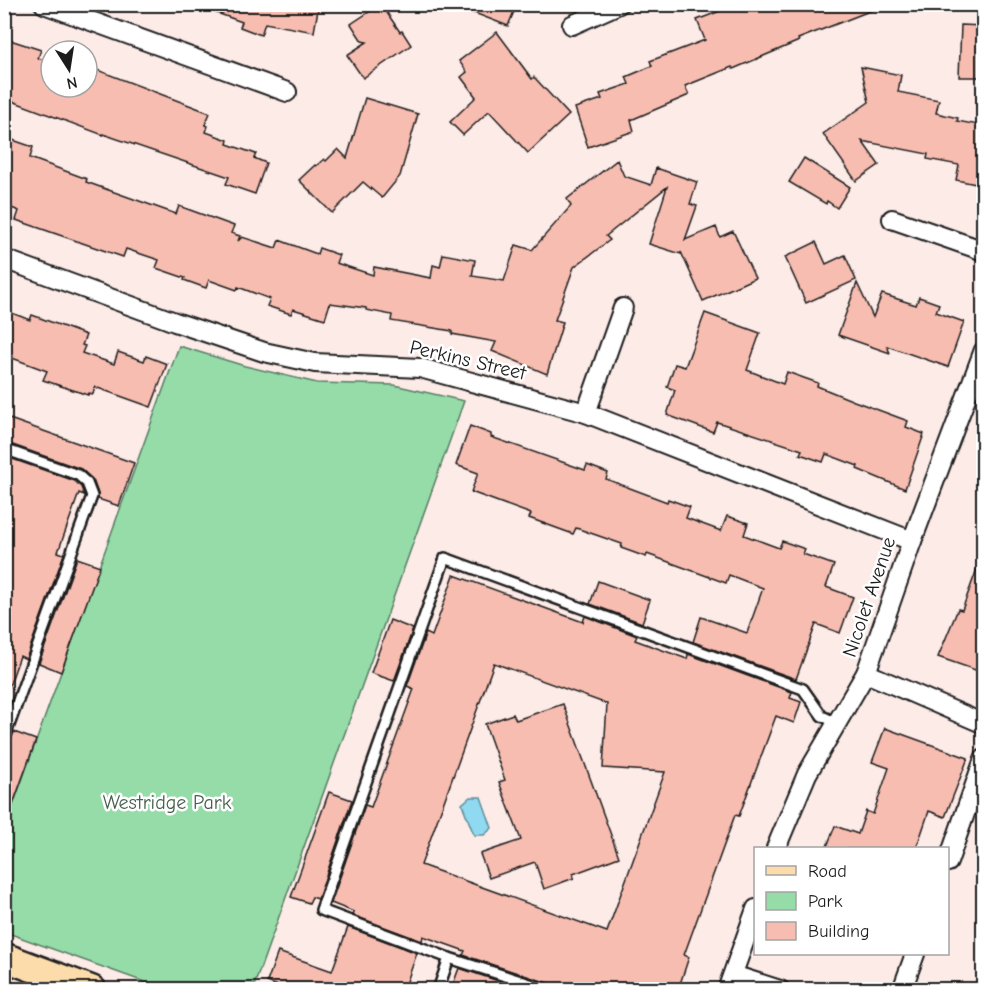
<svg xmlns="http://www.w3.org/2000/svg" width="988" height="994" font-family="'Comic Neue',sans-serif">
<rect width="100%" height="100%" fill="#fdebe8"/>
<filter id="ink" filterUnits="userSpaceOnUse"><feTurbulence type="fractalNoise" baseFrequency=".0167" numOctaves="2"/><feDisplacementMap in="SourceGraphic" scale="12" xChannelSelector="R" yChannelSelector="G"/><feConvolveMatrix kernelMatrix="1 2 1 2 8 2 1 2 1" color-interpolation-filters="sRGB"/></filter>
<g filter="url(#ink)">
<path fill="#95dca9" stroke="#587c62" stroke-width="1.5" d="M179,346L245,366L317,383L394,385L464,401L253,989H164L5,932L4,830Z"/>
<path fill="#8fdaf0" stroke="#618e9b" stroke-width="1.5" d="M470,797H481L492,828L484,835H474L462,804Z"/>
<g fill="#f8bdb1" stroke="#1c1c1c" stroke-width="1.5" fill-rule="evenodd">
<path d="M201,4H319L314,32L265,23L261,35L240,27L242,22L200,7Z"/>
<path d="M381,4L400,32L402,31L411,45L363,78L347,55L367,42L362,41L351,24Z"/>
<path d="M456,4H517L508,26L456,6Z"/>
<path d="M738,4L885,5L798,39L799,41L733,69L732,67L685,86L689,95L631,120L634,131L588,147L575,108L602,99L600,94L629,84L626,77L652,66L650,61L705,40L697,20Z"/>
<path d="M961,25L984,26V77H959Z"/>
<path d="M497,32L532,79L534,77L569,115L528,153L489,111L463,135L450,122L476,97L461,77L467,72L459,61Z"/>
<path d="M4,38L41,50L38,58L51,62V87H87V66L210,113L205,125L208,126L206,132L228,140L227,144L256,154L254,158L266,163L255,194L226,184L229,177L103,134V135L4,98Z"/>
<path d="M861,67L901,75L898,92L939,100L936,113L958,118L957,121L984,126V172L981,185L956,180L959,165L927,159L928,154L862,141L879,165L856,181L823,134L869,102Z"/>
<path d="M365,98L418,114L400,176L382,198L363,182L332,213L299,180L315,165L316,166L324,159L326,161L338,149L347,158Z"/>
<path d="M4,137L33,147L30,158L87,179L86,182L176,214L179,206L234,226L231,233L240,236L238,241L242,237L276,248L279,240L317,254L319,248L339,255L336,263L373,275L374,267L431,278L433,265L440,267L443,254L475,260L472,276L504,281L516,245L532,250L571,206L567,199L617,160L624,176L651,185L656,168L697,182L690,204L697,206L685,240L716,227L720,237L733,231L755,278L703,301L681,252V254L649,244L667,187L606,236L610,240L574,267L555,320L563,322L547,374L492,351L496,342L452,334V331L391,321L392,315L366,310V308L330,303L325,319L293,309L291,314L267,306L270,299L238,287L237,290L209,280L206,288L184,280L185,278L156,268L159,260L126,249L123,257L16,220L19,211L4,205Z"/>
<path d="M804,158L850,187L837,208L827,201L826,204L789,182Z"/>
<path d="M816,242L826,264L845,255L856,280L806,303L785,257Z"/>
<path d="M857,283L873,317L882,294L916,305L919,297L939,304L936,312L964,322L948,367L887,346L890,353L838,335Z"/>
<path d="M4,310L30,320L32,315L86,335L82,345L85,346L82,353L114,364L118,352L144,361L146,356L167,364L151,407L95,387L93,394L89,393L88,395L43,380L47,371L4,355Z"/>
<path d="M705,313L760,333L747,370L783,384L787,372L818,383L817,386L854,401L908,421L906,427L924,434L905,489L857,469L858,466L826,454L823,462L800,454L802,450L717,422L713,432L667,415L675,390L667,387L675,364L685,367Z"/>
<path d="M4,417L134,463L119,506L98,499V494L93,480L81,469L4,442Z"/>
<path d="M470,426L491,434V437L585,470L587,465L608,473L606,479L667,502L668,499L690,507L686,518L721,531L727,516L748,523L744,535L779,548L782,541L805,549L803,554L834,565L826,587L853,597L840,633L816,624L796,679L693,642L701,617L747,633L763,588L729,575L726,583L647,554L646,557L621,548L622,544L576,528L573,534L529,518L531,514L471,492L478,473L456,465Z"/>
<path d="M4,456L75,481L81,487L84,495L79,493L58,552L64,554L26,659L20,656L7,692L4,691Z"/>
<path d="M77,558L100,566L61,672L39,663Z"/>
<path d="M981,558H984V673L938,657L958,609L962,610Z"/>
<path d="M454,575L583,622L585,616L637,636L635,640L687,659L688,654L792,692L790,698L801,702L794,723L776,716L739,816L735,815L684,955L689,957L678,990H593L575,983L573,990H556L551,984L463,955L465,951L423,936L422,941L352,915L354,912L331,903L365,805L371,807L414,689L407,686L426,633L432,636ZM494,663L607,704L603,768L665,772L607,932L421,865Z"/>
<path d="M598,581L650,600L642,623L590,604Z"/>
<path d="M390,620L413,629L394,681L371,673Z"/>
<path d="M563,704L619,857L573,874L574,878L544,889L535,862L489,878L480,854L521,840L499,782L505,780L485,724L513,714L516,720Z"/>
<path d="M885,728L968,758L945,817L929,811L916,849H826L835,826L858,834L866,811L873,814L889,768L872,762Z"/>
<path d="M14,732L36,740L7,821L4,820V746L10,742Z"/>
<path d="M329,792L352,800L318,899L312,897L309,903L291,897Z"/>
<path d="M348,927L417,953L404,990H289L267,982L278,952L332,971Z"/>
<path d="M459,968L525,990H451Z"/>
</g>
<g fill="none" stroke-linecap="round" stroke-linejoin="round">
<defs>
<g id="lane">
<path d="M4,449L78,475L87,483L92,496L4,739"/>
<path d="M449,958L549,990"/>
<path d="M438,990L449,958L321,910L445,558L803,689L822,716L837,723"/>
</g>
<g id="street">
<path d="M44,4L287,92"/>
<path d="M572,25L619,4"/>
<path d="M892,219L984,251"/>
<path d="M4,259L175,322L264,352L315,363L420,368L586,413L912,541"/>
<path d="M586,413L623,308"/>
<path d="M866,673L984,724"/>
<path d="M776,848L807,774L866,673L912,541L984,350"/>
<path d="M948,862L984,759"/>
<path d="M733,975L780,990"/>
<path d="M727,990L756,909"/>
<path d="M902,990L915,954"/>
</g>
<path id="primary" d="M4,957L92,990"/>
</defs>
<use href="#lane" stroke="#1c1c1c" stroke-width="14"/>
<use href="#street" stroke="#1c1c1c" stroke-width="22"/>
<use href="#primary" stroke="#1c1c1c" stroke-width="32"/>
<use href="#lane" stroke="#fff" stroke-width="9"/>
<use href="#street" stroke="#fff" stroke-width="18"/>
<use href="#primary" stroke="#fddcac" stroke-width="27"/>
</g>
</g>
<g text-anchor="middle" dominant-baseline="central" stroke-width="5" stroke-linejoin="round" paint-order="stroke">
<g font-size="20" fill="#1c1c1c" stroke="#fff">
<text transform="translate(468 360) rotate(13)">Perkins Street</text>
<text transform="translate(869 597) rotate(-71)">Nicolet Avenue</text>
</g>
<g font-size="20" fill="#465f4d" stroke="#fff">
<text x="167" y="802">Westridge Park</text>
</g>
</g>
<rect width="988" height="994" fill="none" stroke="#fff" stroke-width="24"/>
<rect x="12" y="12" width="964" height="970" fill="none" stroke="#1c1c1c" stroke-width="2" filter="url(#ink)"/>
<rect x="754" y="847" width="195" height="108" fill="#ffffff" stroke="#a4a4a4" stroke-width="1.5"/>
<rect x="766" y="866" width="30" height="9" fill="#fddcac" stroke="#a4a4a4" stroke-width="1.5"/>
<text x="808" y="877" font-size="18" fill="#1c1c1c">Road</text>
<rect x="766" y="892" width="30" height="18" fill="#95dca9" stroke="#a4a4a4" stroke-width="1.5"/>
<text x="808" y="907" font-size="18" fill="#1c1c1c">Park</text>
<rect x="766" y="922" width="30" height="18" fill="#f8bdb1" stroke="#a4a4a4" stroke-width="1.5"/>
<text x="808" y="937" font-size="18" fill="#1c1c1c">Building</text>
<g transform="translate(69 69) rotate(168)"><circle r="28" fill="#ffffff" stroke="#a4a4a4" stroke-width="1.5"/>
<path d="M0-4.5L10 22L0 15L-10 22Z" fill="#1c1c1c"/>
<text y="-9" font-size="16" font-weight="bold" text-anchor="middle" fill="#1c1c1c">N</text>
</g>
</svg>
